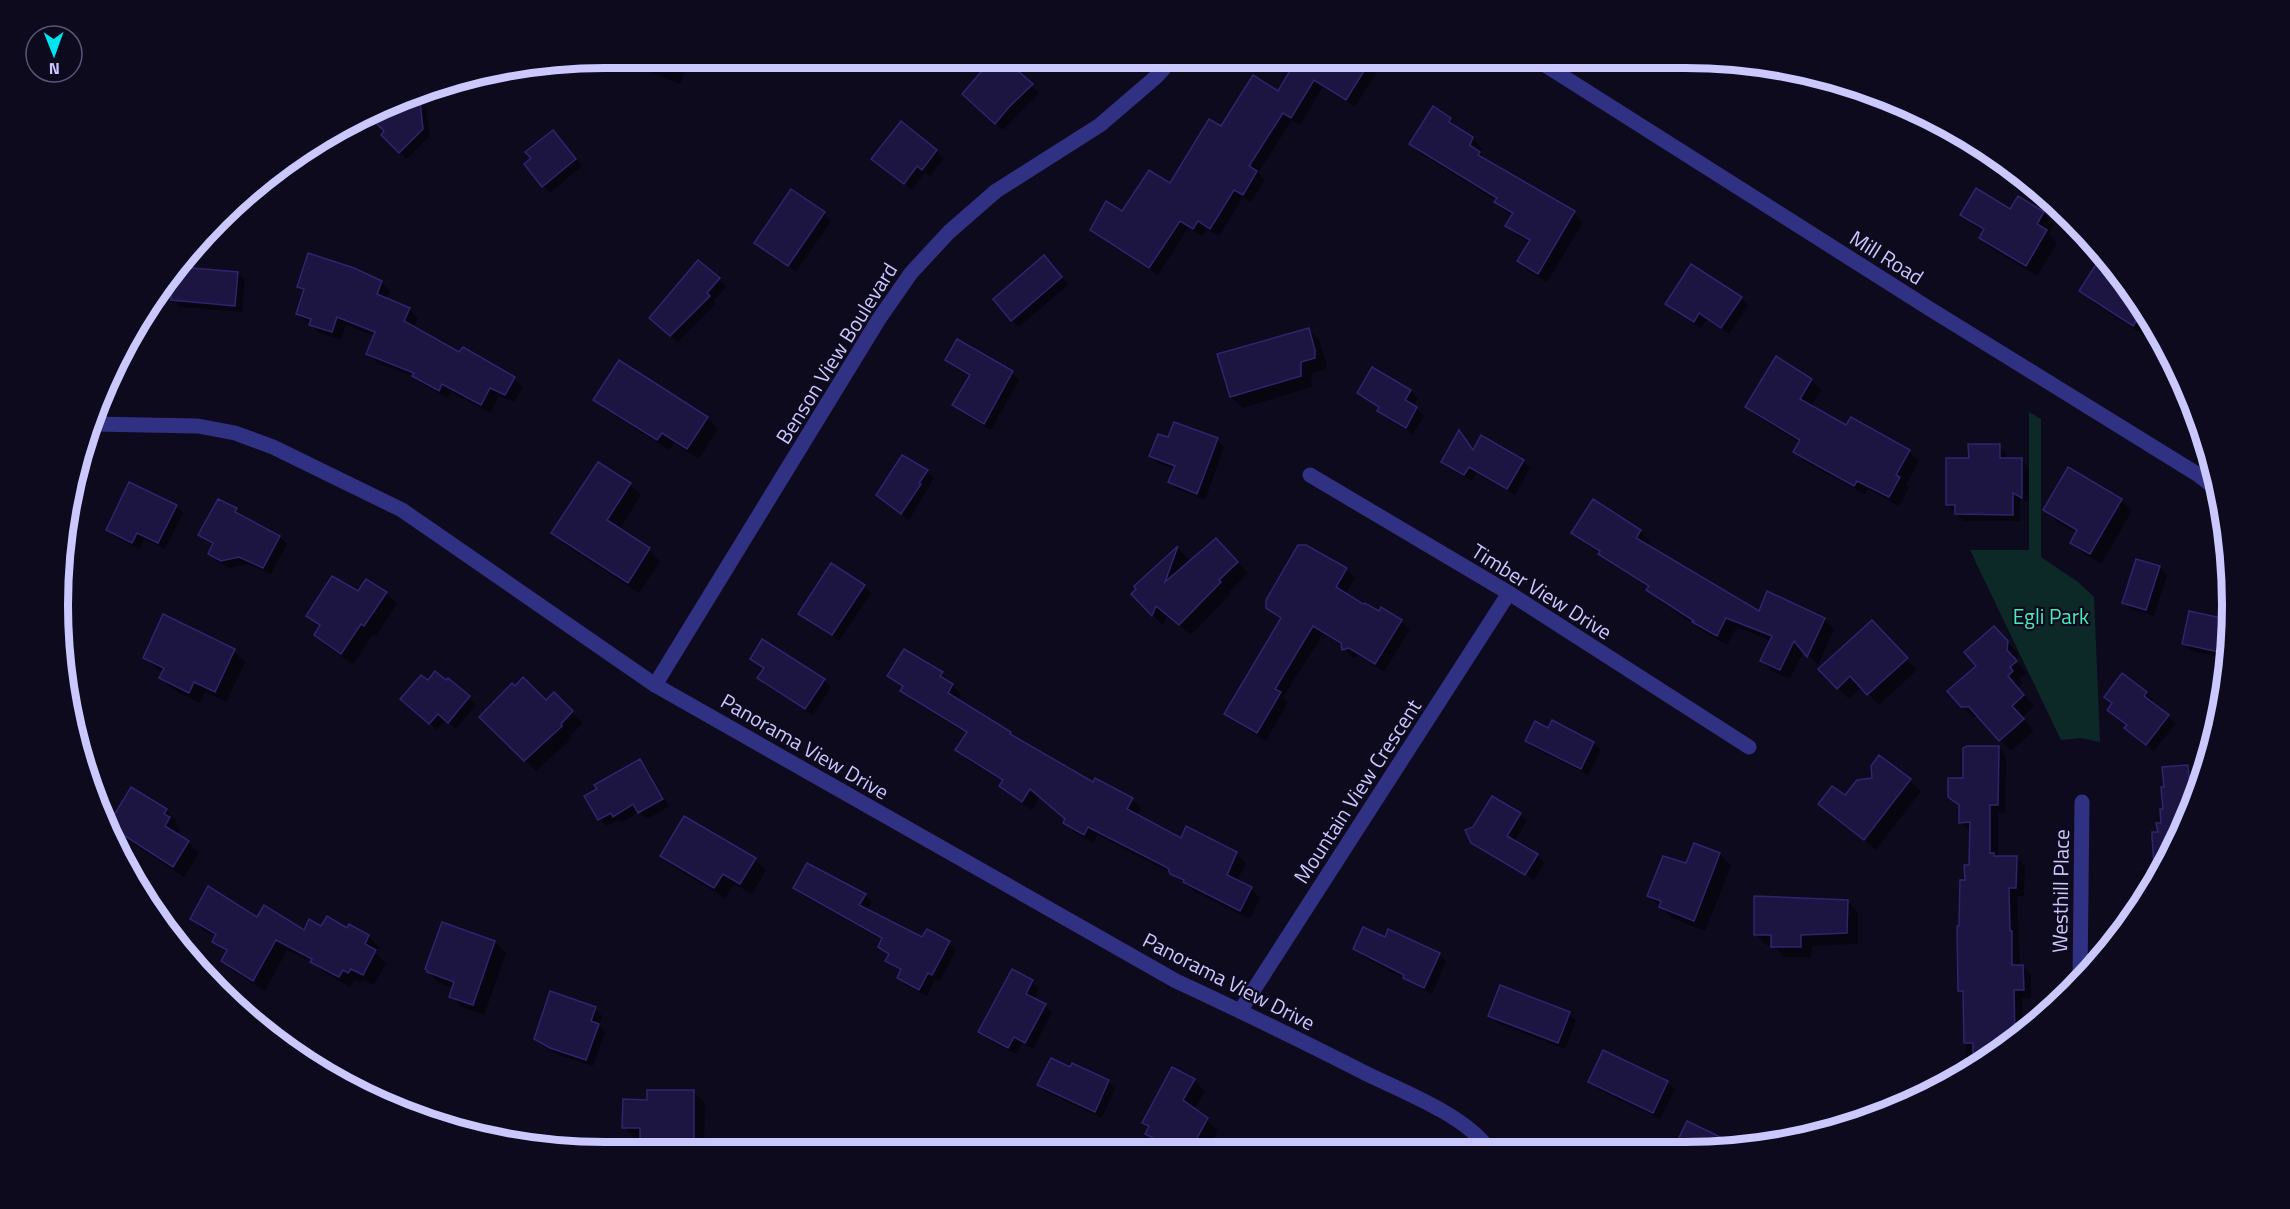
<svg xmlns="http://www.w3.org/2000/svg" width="2290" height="1209" font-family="'Titillium Web',sans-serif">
<rect width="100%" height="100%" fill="#0d0a1e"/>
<path fill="#0d2927" d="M2029,412L2041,419V557L2078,582L2094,597L2100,742L2080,738L2061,740L1970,550H2029Z"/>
<g fill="#0007" fill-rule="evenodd">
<path d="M647,57H691L680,84L651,73L644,65Z"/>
<path d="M1000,57L1039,93L1003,130L971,101Z"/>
<path d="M1300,58H1381L1384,60L1355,107L1323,87L1300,125L1292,120L1258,173L1265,180L1251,202L1243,197L1219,236L1207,229L1202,236L1188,228L1158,275L1100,238L1092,230L1170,185L1221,128L1278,93Z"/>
<path d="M413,94L426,108L430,136L407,159L383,134Z"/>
<path d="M1450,119L1459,130L1472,138L1482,148L1480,153L1489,163L1574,213L1583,222L1547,282L1528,271L1519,261L1530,243L1517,235L1507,225L1513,216L1506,212L1497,201L1421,154L1411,144Z"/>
<path d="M560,139L582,166L550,193L543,186L533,159Z"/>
<path d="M936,151L944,158L930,176L925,172L912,190L873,159Z"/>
<path d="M2011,211L2043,213L2054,224L2049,234L2057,243L2037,276L1992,249L1981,238L1984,232L1973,225L1962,214Z"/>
<path d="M824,213L831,221L796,272L756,242Z"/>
<path d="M2104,254L2154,322L2145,336L2092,302L2081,291Z"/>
<path d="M1051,265L1068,285L1019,327L1012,320Z"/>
<path d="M179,268L237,273L245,280L242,312L180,307L173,300L175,273Z"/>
<path d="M719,279L726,287L713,301L716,304L678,342L658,325Z"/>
<path d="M381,282L390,291L386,300L409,309L418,318L413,328L460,354L514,378L523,387L514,402L499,396L490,413L451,392L448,398L423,385L417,378L376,362L368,354L375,336L346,325L341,340L320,333L297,313L304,292L299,286ZM379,284H382L375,302Z"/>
<path d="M1741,298L1748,305L1729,334L1707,319L1701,328L1674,311L1667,303Z"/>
<path d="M1308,329L1319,340L1326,362V369L1312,373L1311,387L1243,408L1231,397Z"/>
<path d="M957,341L1012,373L1019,380L991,430L961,412L954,405L970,377L954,367L947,360Z"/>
<path d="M1776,358L1812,380L1821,390L1811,407L1846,427L1909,451L1919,461L1906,485L1909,488L1899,506L1868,489L1865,494L1805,462L1795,452L1800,443L1757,416L1747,407Z"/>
<path d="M1373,369L1411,391L1418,398L1413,406L1424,416L1413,434L1386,418L1379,410L1380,409L1359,393Z"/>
<path d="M595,399L707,418L718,429L699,459L674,443L669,450L606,410Z"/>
<path d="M1460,432L1475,451L1523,461L1530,468L1515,495L1476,473L1472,481L1450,469L1443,462Z"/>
<path d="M1169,439H1217L1224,447L1205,500L1177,489L1170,482L1175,469L1158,463L1151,456Z"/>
<path d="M1999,446L2006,453V460H2022L2029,467V503L2020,498V521H1963L1947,504L1970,460Z"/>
<path d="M599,464L630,484L641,495L619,530L649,550L660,561L639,593L564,544L553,533Z"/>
<path d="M2069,469L2121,500L2132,511L2101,564L2083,553L2072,542L2077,534L2056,521L2045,510Z"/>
<path d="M927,471L934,478L909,520L885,502Z"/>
<path d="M176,506L183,513L165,549L144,539L140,549L115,537L108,530Z"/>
<path d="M236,510L243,518L280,537L287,544L271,574L247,564L229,568L217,561L210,554L214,546L200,535Z"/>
<path d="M1640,531L1650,541L1647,546L1759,613L1824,619L1834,629L1818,665L1804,650L1790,679L1772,671L1762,661L1771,641L1737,627L1727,645L1704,632L1658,600L1649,588L1610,563L1573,533Z"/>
<path d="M1216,540L1248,573L1229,592L1231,594L1191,635L1167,616L1163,626L1133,594L1138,589L1136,586L1178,548L1188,558L1185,566Z"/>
<path d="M2159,568L2167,575L2154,616L2131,609L2124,602Z"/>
<path d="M1346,570L1355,578L1345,595L1379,613L1401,621L1410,629L1384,672L1360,656L1352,658L1343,646L1323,634L1283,697L1288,702L1266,741L1235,722L1226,714L1281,620L1267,608Z"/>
<path d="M864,586L871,593L839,641L807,620L800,613Z"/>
<path d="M358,593H386L397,604L376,636L373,634L353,664L326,646L315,635L320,628L308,616Z"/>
<path d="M2190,613L2231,622L2232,641L2229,659L2191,651L2184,644Z"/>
<path d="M1883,633L1917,670L1879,705L1862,687L1849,699L1838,688Z"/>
<path d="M2005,639L2018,654L2017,662L2027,673L2019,679L2023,683L2018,688L2034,706L2022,718L2034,731L2011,751L1980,717H1973L1962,706Z"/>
<path d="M234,651L245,662L226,702L205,692L200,703L172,689L161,678L163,672L156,668L145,657Z"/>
<path d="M752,659L824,680L831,687L813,715L766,685L759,678L764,670Z"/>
<path d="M942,673L961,695L957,701L1015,739L1093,784L1132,799L1141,808L1137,816L1182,840L1236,853L1246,863L1237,881L1251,889L1260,898L1250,919L1194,891L1171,873L1097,835L1094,843L1074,832L1065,823L1067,820L1040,797L1032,810L1010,795L1001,786L1004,782L966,759L957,750L967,734L911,700L902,691L904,688L889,676Z"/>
<path d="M449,680L476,705L456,729L446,720L437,730L410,706Z"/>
<path d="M2146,693L2153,700L2151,703L2176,723L2154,751L2126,728L2128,726L2106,697Z"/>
<path d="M554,694L583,723L570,736L572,738L536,771L481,717L546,702Z"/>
<path d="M1549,730L1594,743L1601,750L1588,775L1534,748L1527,741Z"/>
<path d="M1998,747L2006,756L2005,813L1998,812V857L2016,858L2025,866L2024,896H2017L2020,966H2023L2031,974V998H2022L2023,1035L1966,1070L1965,996L1959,990L1966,882L1971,867V830H1969L1960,822V807L1950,796Z"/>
<path d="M640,761L647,768L669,806L647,819L639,812L621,823L618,820L607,826L600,819L586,797Z"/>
<path d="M2188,766L2195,774L2196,794L2176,847L2140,902V871H2156L2164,810Z"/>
<path d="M1874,779L1910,781L1921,791L1876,850L1820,804L1845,797Z"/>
<path d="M166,810L177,821L175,824L180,830L177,835L188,842L199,853L184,877L121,836L110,825Z"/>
<path d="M1520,814L1527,821L1514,842L1537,855L1544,863L1533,881L1531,880L1532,878L1475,844Z"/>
<path d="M1695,845L1720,854L1731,866L1705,931L1672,918L1649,896L1687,865Z"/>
<path d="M662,856L755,859L766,870L752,894L734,884L725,898L673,867Z"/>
<path d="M795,888L865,895L872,902L867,911L923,939L949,943L956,950L940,981L935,979L927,996L906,985L898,978L902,971L887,960L890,956L880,947L883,940L802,895Z"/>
<path d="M1847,901L1858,912V944L1812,946L1811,957H1784L1773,945H1766L1755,934Z"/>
<path d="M192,919H258L304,933L322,928L348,930L368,936L379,947L376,953L386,963L374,985L362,979L360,983L354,980L350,987L323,972L315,964L287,950L265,991L234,972L223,961L227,953L214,941L216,937L203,930Z"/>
<path d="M443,924L495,942L506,953L484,1015L462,1007L451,996L454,988L439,983L428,972Z"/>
<path d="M1386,939L1439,954L1446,962L1432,994L1362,956L1355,948Z"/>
<path d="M1032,982L1039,989L1034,999L1045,1005L1052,1012L1033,1049L1022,1043L1016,1054L987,1039L980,1032Z"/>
<path d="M595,1008L602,1016L599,1026L605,1032L593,1066L559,1055L543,1046L536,1039Z"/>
<path d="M1569,1013L1576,1021L1565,1049L1497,1023L1490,1015Z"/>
<path d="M1194,1080L1205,1091L1194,1110L1218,1130L1208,1149H1157L1158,1145L1147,1134L1149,1128L1144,1122Z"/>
<path d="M1108,1081L1115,1089L1102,1118L1046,1092L1039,1085Z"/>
<path d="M1590,1082H1667L1675,1089L1660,1119L1597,1089Z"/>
<path d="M694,1092L705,1103L704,1150L649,1151L642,1143V1138H635L624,1127L648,1101Z"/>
<path d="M1861,1111L1874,1116L1857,1120Z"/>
<path d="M1716,1133L1744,1147H1676L1715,1136Z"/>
</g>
<g fill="#1c1441" stroke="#30246f" stroke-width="1.5">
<path d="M994,57H1002L1033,84L1009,107L995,124L962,94Z"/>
<path d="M1279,58H1372L1346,100L1314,80L1291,118L1283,113L1249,166L1257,171L1243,195L1234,190L1210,229L1198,221L1193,229L1180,221L1149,268L1090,230L1106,201L1122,211L1149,170L1170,183L1209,119L1221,126L1253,75L1278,91L1293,66Z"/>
<path d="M419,91L423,129L399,153L381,135L384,131L370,117Z"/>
<path d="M1433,106L1451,118L1449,122L1473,137L1470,145L1480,152L1478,155L1575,211L1538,274L1517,261L1530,240L1505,226L1513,213L1494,202L1497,198L1409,144Z"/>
<path d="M901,121L937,150L922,170L917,166L904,184L871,159Z"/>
<path d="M553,130L576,159L542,187L524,164L531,158L525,152Z"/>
<path d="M1976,188L2010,209L2018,196L2044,212L2037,224L2047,230L2026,266L1979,238L1984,229L1960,215Z"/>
<path d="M791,189L825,212L788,266L754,243Z"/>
<path d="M2104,252L2144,309L2133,326L2079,291Z"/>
<path d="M308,253L354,268L382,281L377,294L410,308L404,321L459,352L463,347L515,377L505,395L490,388L481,405L442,384L439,391L412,376L414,373L366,354L375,332L337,317L332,332L309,325L311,319L296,314L304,289L297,287Z"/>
<path d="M1044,255L1062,277L1011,321L993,299Z"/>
<path d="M698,260L720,278L707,293L710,296L670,336L649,318Z"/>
<path d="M1691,264L1742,297L1721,328L1699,313L1694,322L1665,304Z"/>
<path d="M181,267L238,272L235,306L171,300L173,275Z"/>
<path d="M1309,328L1315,350V358L1301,362V376L1230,397L1217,354Z"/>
<path d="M957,339L1013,371L984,424L952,405L970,375L945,360Z"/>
<path d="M1776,356L1812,379L1800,399L1846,425L1851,417L1910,450L1896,475L1900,477L1889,497L1857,481L1854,486L1793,452L1800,440L1745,407Z"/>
<path d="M619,360L708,417L687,449L662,433L657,440L593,400Z"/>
<path d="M1372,367L1411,390L1405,400L1417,407L1406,428L1377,411L1379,407L1357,393Z"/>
<path d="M1174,422L1218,438L1197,494L1168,482L1175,466L1149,456L1158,434L1168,437Z"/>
<path d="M1459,430L1473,450L1481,435L1524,460L1507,489L1469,467L1464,475L1441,462Z"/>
<path d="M1968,444H2000V458H2022V498L2013,493V515L1955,514V505H1946V458H1969Z"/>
<path d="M902,455L928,470L919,483L921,484L901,514L876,495Z"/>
<path d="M598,462L631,483L607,520L650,548L628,583L551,533Z"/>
<path d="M2068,467L2122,499L2090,554L2070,543L2077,530L2043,510Z"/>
<path d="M129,482L177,505L158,543L137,533L132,543L106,530Z"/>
<path d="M218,499L237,508L235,512L280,536L263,568L239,557L221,561L208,554L213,543L198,535Z"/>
<path d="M1593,499L1641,530L1636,538L1759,611L1767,591L1825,618L1807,657L1794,641L1780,670L1760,661L1772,636L1726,618L1717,636L1692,622L1694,621L1646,590L1649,586L1598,554L1600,551L1571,533Z"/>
<path d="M1216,538L1238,562L1219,580L1221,582L1179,625L1156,606L1152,616L1131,594L1136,589L1134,586L1178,546L1165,582Z"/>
<path d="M1298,545H1306L1347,568L1336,587L1363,604L1365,603L1379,611L1381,607L1402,620L1375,664L1349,648L1342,650L1341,643L1313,626L1275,689L1281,692L1257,733L1224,714L1281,618L1266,608V600Z"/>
<path d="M2136,559L2160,566L2146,610L2122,603Z"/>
<path d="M831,563L865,585L832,635L798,614Z"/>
<path d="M332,576L358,591L366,579L387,592L364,626L361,624L341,654L314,635L320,625L306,616Z"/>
<path d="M2189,611L2231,620L2224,653L2182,644Z"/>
<path d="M163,614L235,649L215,692L194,682L189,693L159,678L164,668L143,658Z"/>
<path d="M1872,620L1908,658L1867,695L1850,676L1837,689L1818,669Z"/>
<path d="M1994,626L2008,641L2007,650L2017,661L2010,667L2013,671L2008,676L2024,695L2012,706L2024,719L1999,741L1969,707H1961L1947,691L1976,666L1964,652Z"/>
<path d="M762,639L825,679L805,709L757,678L764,668L750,659Z"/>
<path d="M904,649L943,672L940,676L953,684L948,693L1011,732L1010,734L1093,782L1095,778L1133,798L1127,809L1181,838L1186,826L1237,852L1227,875L1252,887L1240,911L1183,882L1184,880L1170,874L1168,868L1088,827L1084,835L1063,823L1065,819L1030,789L1022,802L999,786L1003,780L955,750L967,732L900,691L903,686L887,676Z"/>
<path d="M435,671L446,680L448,678L470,696L448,723L438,714L429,724L400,699L421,675L428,680Z"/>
<path d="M2122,673L2147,692L2144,696L2169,715L2146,745L2124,728L2127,725L2107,710L2112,703L2104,697Z"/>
<path d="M523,677L546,700L554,692L573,711L561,724L562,726L524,761L479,717L512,683L515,686Z"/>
<path d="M1552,720L1594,742L1581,769L1525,741L1535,721L1548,728Z"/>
<path d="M1967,746H1999L1998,805H1990V853H1994V856H2017L2016,888H2009L2010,931H2012V965H2023L2024,990H2014L2015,1041L1986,1058H1973V1043H1964L1963,991H1958L1957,926H1959L1960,880H1965L1964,865H1969L1970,822L1959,823V805L1948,797V778H1963V748Z"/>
<path d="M1879,755L1911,779L1864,840L1818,804L1832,786L1845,795L1857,780L1872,778L1871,766Z"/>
<path d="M640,759L663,799L638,813L633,804L613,817L611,813L598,820L584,796L597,789L594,785Z"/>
<path d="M2188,765L2190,789L2193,792V802L2176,847L2155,879L2152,837V832H2158L2156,823H2161L2160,809H2163L2161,787H2164L2162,767Z"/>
<path d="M131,787L167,809L164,814L170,817L165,826L189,841L173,867L108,825Z"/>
<path d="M1492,796L1521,813L1507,836L1538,854L1525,875L1471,843L1465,830L1473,827Z"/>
<path d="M684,816L756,858L740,884L723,874L714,888L660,856Z"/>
<path d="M1694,843L1720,853L1694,921L1659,907L1661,901L1647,896L1663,856L1686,863Z"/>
<path d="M807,863L866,894L859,905L922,937L927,929L950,941L932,975L928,973L919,990L897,978L901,969L885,961L889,954L878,947L882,938L793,888Z"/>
<path d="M208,886L257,917L264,905L304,930L309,919L321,926L327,916L347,928L349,924L369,935L365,944L376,950L363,975L351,969L348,973L343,970L339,977L310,962L312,959L276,940L253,981L221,961L227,950L212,942L216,934L190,919Z"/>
<path d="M1754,896L1848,900L1847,933L1801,935V947H1771V935H1754Z"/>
<path d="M442,922L495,941L473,1005L449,997L454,982L427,972V970L425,969Z"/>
<path d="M1363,927L1385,937L1388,929L1440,953L1424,988L1403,978L1404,975L1353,949Z"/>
<path d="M1012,969L1033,980L1026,994L1046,1004L1025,1043L1014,1037L1008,1048L978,1032Z"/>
<path d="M1500,985L1570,1012L1558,1043L1488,1016Z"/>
<path d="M550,991L596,1007L591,1021L599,1024L586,1060L550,1048L534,1039Z"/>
<path d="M1603,1050L1668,1081L1653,1113L1588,1082Z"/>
<path d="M1051,1058L1070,1067L1072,1063L1109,1080L1095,1112L1037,1085Z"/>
<path d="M1172,1067L1195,1079L1183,1100L1208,1118L1191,1149H1155L1159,1141L1145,1134L1149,1126L1142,1123Z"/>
<path d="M647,1090H694V1144H640V1128H622L623,1099L647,1100Z"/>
<path d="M1687,1121L1741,1147L1674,1148Z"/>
</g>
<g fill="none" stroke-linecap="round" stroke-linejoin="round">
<g stroke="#303182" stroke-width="15">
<path d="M1534,58L1930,309L2197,474L2218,490"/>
<path d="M93,424L198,426L235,433L273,447L402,510L655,685L1176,981C1241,1011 1304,1042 1367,1074C1404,1092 1464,1115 1488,1148"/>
<path d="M1310,475L1509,593L1749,747"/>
<path d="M655,685L879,319L911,273L949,232L996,191L1100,125L1157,76L1173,58"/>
<path d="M2080,981L2082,802"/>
<path d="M1240,1011L1509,593"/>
</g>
</g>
<g text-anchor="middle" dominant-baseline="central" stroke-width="4.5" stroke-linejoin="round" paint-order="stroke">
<g font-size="21" fill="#cbc7ff" stroke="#0d0a1e">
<text transform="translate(1887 257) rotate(32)">Mill Road</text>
<text transform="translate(836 353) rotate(-58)">Benson View Boulevard</text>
<text transform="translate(1542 591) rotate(32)">Timber View Drive</text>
<text transform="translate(805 746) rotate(30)">Panorama View Drive</text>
<text transform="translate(1357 791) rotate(-57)">Mountain View Crescent</text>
<text transform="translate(2060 891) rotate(-89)">Westhill Place</text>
<text transform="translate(1229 981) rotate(27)">Panorama View Drive</text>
</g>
<g font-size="21" fill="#49e9bb" stroke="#0d0a1e">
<text x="2051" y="616">Egli Park</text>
</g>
</g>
<path d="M0 0H2290V1209H0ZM605 68H1685A537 537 0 0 1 2222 605V605A537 537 0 0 1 1685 1142H605A537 537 0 0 1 68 605V605A537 537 0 0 1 605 68Z" fill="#0d0a1e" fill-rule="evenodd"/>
<path fill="none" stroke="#cbc7ff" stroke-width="8" d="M605 68H1685A537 537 0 0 1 2222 605V605A537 537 0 0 1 1685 1142H605A537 537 0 0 1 68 605V605A537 537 0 0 1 605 68Z"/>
<g transform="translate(54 54) rotate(179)"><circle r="28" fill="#0d0a1e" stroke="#595678" stroke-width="1.5"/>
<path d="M0-4.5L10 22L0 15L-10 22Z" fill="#00e4f2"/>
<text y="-9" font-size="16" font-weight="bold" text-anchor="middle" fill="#cbc7ff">N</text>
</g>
</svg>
